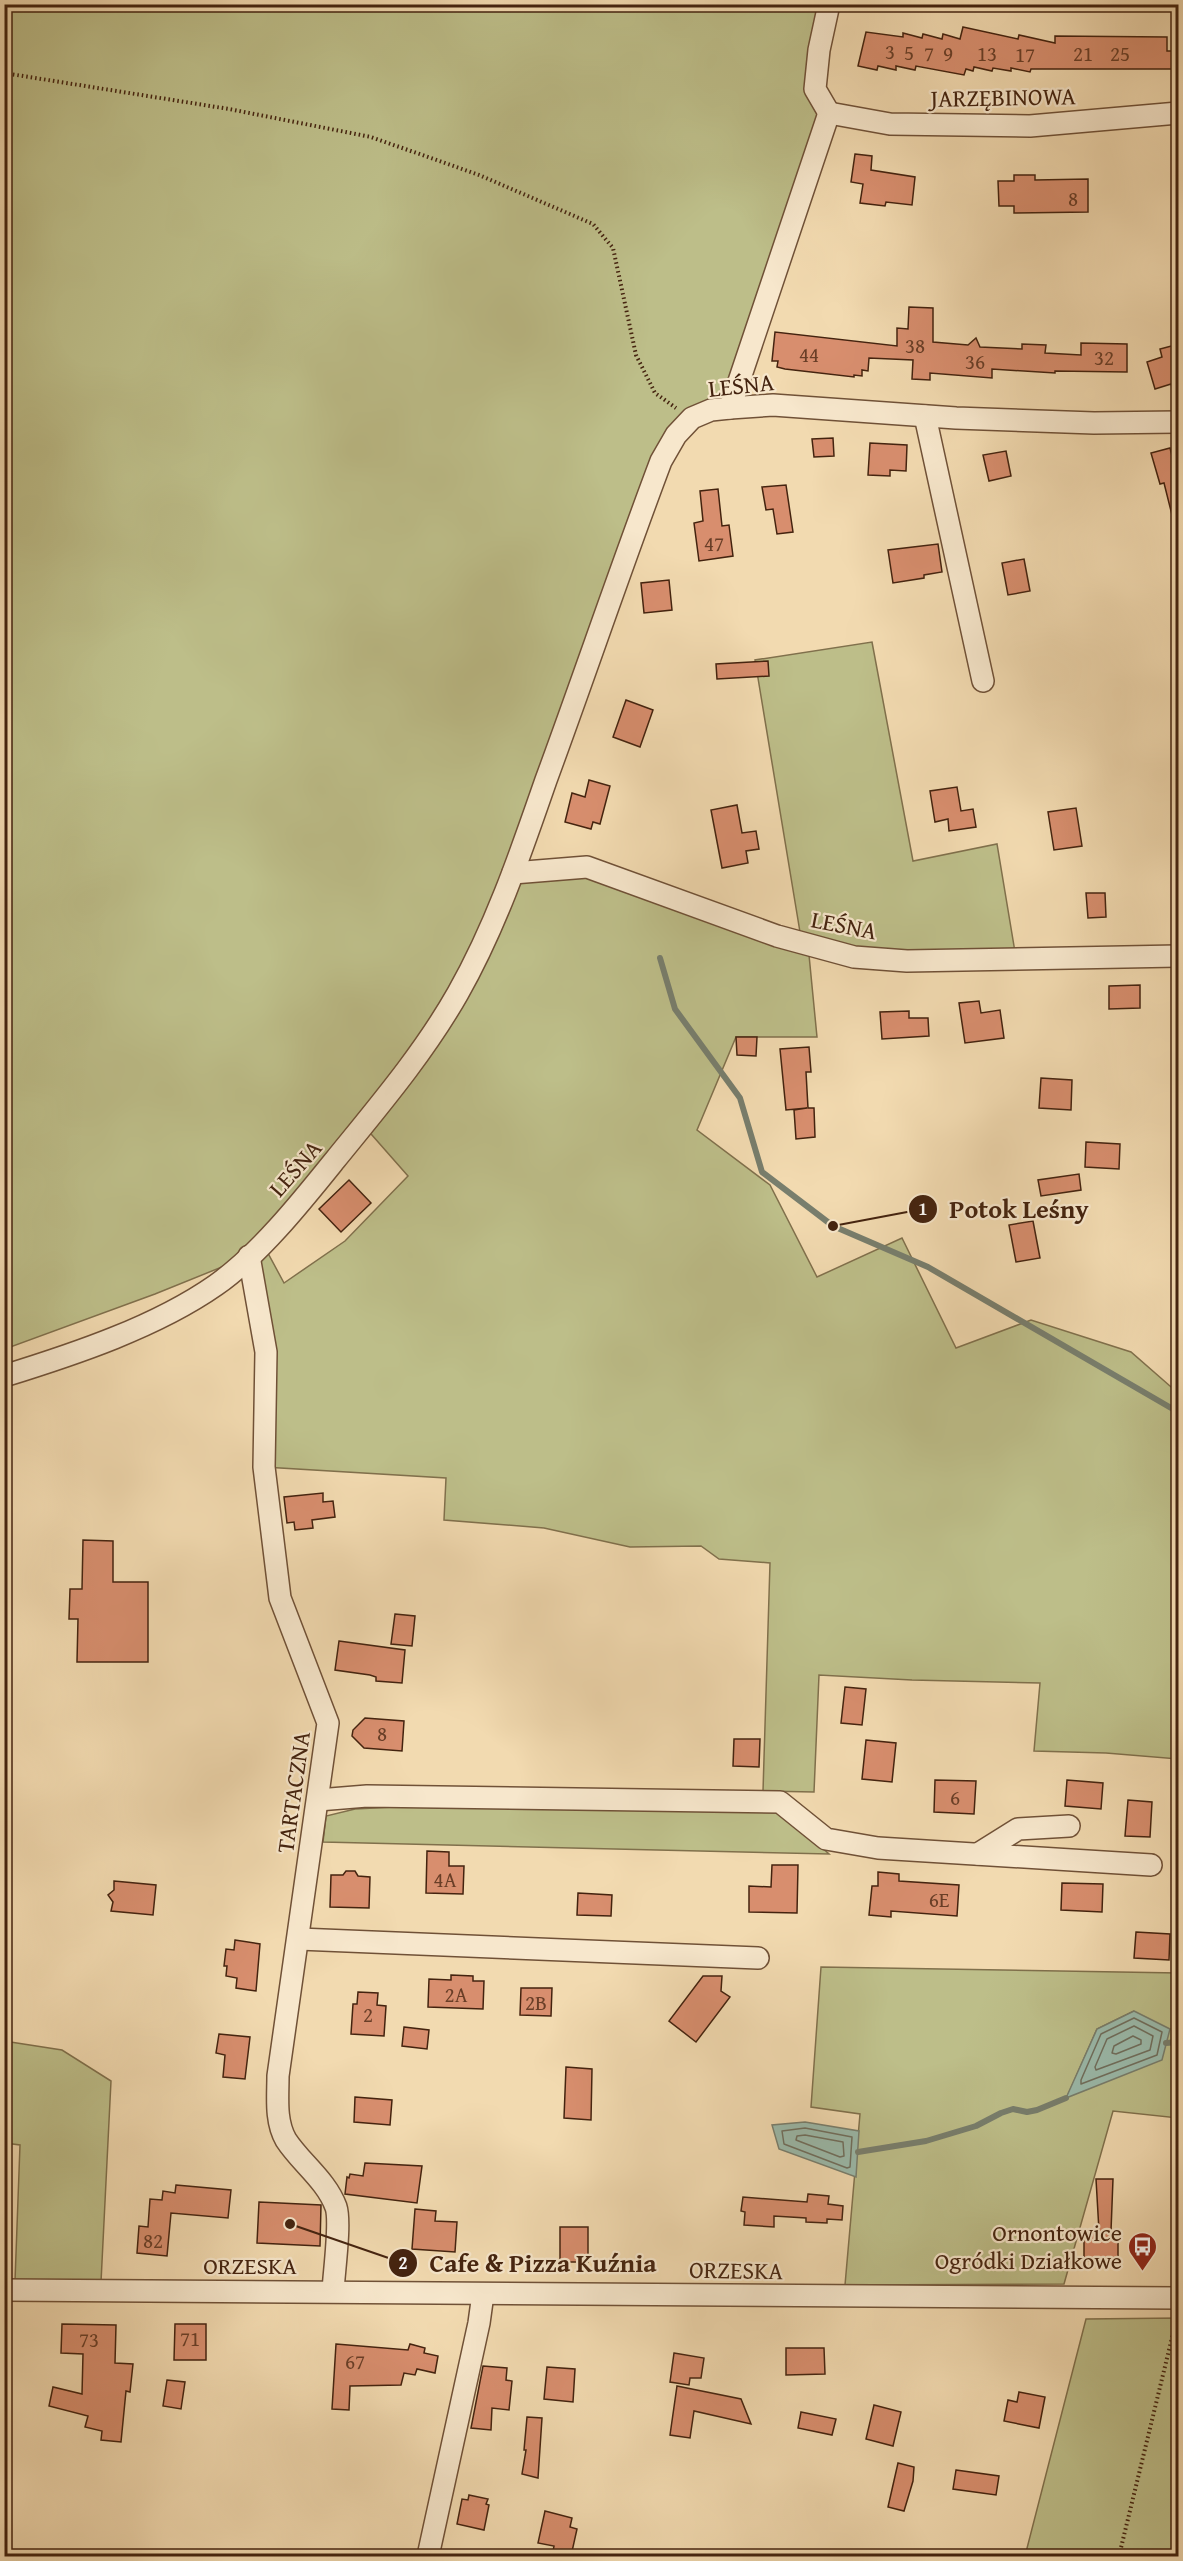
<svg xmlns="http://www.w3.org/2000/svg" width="1183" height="2561" font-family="'Gentium Book Plus',serif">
<rect width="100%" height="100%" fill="#f2dab0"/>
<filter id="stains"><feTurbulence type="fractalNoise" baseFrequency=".00333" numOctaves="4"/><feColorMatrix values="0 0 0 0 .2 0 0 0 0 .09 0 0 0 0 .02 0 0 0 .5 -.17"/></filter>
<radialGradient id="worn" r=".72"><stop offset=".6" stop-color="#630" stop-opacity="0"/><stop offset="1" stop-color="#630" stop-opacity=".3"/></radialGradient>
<g fill="#bdbe89" stroke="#80704c" stroke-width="1.5" fill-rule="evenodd">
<path d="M5,5H829L819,50L829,113L730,408L676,435L513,873L587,867L809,955L817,1037H736L697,1130L770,1185L817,1277L902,1238L956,1348L1031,1320L1131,1352L1178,1393V1759L1106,1753L1034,1751L1040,1683L912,1680L819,1675L814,1792L763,1791L770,1563L719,1559L701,1546L630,1547L544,1528L444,1520L446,1478L264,1467L249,1256L155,1294L5,1349ZM364,1126L408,1176L345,1241L284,1283L262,1242Z"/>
<path d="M872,642L913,861L997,844L1015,952H905L846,946L800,932L755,660Z"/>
<path d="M433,1805L779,1810L829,1854L323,1842L326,1816L355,1809Z"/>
<path d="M821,1967L1178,1973V2118L1113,2111L1064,2284L845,2285L860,2114L811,2107ZM1134,2011L1067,2097L1097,2029Z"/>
<path d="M4,2041L62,2050L111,2081L101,2282L15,2281L20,2145L5,2143Z"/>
<path d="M1178,2318V2556H1025L1086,2319Z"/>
</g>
<g fill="#9bbbac" stroke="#787e6d" stroke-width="1.5">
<path d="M1134,2011L1170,2029L1162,2060L1066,2098L1097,2029Z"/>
<path d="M805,2122L859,2131L856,2177L779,2149L772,2125Z"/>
</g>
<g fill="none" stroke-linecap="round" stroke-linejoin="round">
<g stroke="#706f5e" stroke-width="1.5">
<path d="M1134,2018L1162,2032L1157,2055L1081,2084V2080L1101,2034Z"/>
<path d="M1134,2026L1153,2036L1150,2050L1096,2070L1095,2067L1107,2039Z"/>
<path d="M1133,2036L1141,2040V2044L1116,2054L1112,2053L1114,2046Z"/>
<path d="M805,2128L852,2137L850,2167L847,2168L784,2144L782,2131Z"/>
<path d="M805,2135L843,2142L844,2156L840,2157L796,2140L797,2136Z"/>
</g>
<g stroke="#787e6d" stroke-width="6">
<path d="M660,958L675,1009L740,1098L762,1172L833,1226L928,1267L1178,1412"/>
<path d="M1166,2043L1178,2042"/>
<path d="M858,2152L926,2141L976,2126L1001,2113L1013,2109L1027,2112L1037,2110L1066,2098"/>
</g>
</g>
<g fill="#d88e6e" stroke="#44230f" stroke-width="1.5">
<path d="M963,27L1018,39L1019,35L1055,43V36L1167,37V51H1179V69H1031L1030,72L1011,68V71L993,68L992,71L974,67L973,71L966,69L964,75L916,66L915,70L896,66V70L878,66L877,70L858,66L866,32L903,37V33L922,38L923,34L942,39L943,34L960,39Z"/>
<path d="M855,154L872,156L871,170L915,177L912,205L886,202L885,206L860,203L863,184L851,182Z"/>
<path d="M1014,175H1035V180L1088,179V212L1014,213V206H999L998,181H1014Z"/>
<path d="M909,307L933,308V342L968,345L976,338L980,347L1022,349V344L1046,345L1045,353L1081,355V343L1127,344V372L1055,371V373L992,369V378L930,373V380L912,379L913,360L869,358L868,371L862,370V376L854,375V377L785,369L777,367L778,361H772L775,332L897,346V328L908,329Z"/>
<path d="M1179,344V397L1175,398L1171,384L1155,389L1147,362L1162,357L1160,349Z"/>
<path d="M833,438L834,456L814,457L812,439Z"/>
<path d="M870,443L907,445L906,471L890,470V476L868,475Z"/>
<path d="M1170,448L1173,460L1179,459V519H1173L1164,483L1160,484L1151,453Z"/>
<path d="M1006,451L1011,476L989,481L983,455Z"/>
<path d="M786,485L793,532L777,534L773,509L766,510L762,487Z"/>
<path d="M718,489L722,526L729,525L733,556L699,561L694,523L703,521L700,491Z"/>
<path d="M938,544L942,572L924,575V578L893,583L888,550Z"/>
<path d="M1024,559L1030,591L1008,595L1002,563Z"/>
<path d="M669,580L672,610L644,613L641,583Z"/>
<path d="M768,661L769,676L717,679L716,664Z"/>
<path d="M626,700L653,710L640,747L613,737Z"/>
<path d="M589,780L610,786L600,824L593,822L591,829L565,822L572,793L585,797Z"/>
<path d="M957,787L961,811L973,809L976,827L949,831L948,819L935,822L930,791Z"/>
<path d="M737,805L742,833L756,831L759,849L746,851L748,863L722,868L711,810Z"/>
<path d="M1076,808L1082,846L1054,850L1048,812Z"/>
<path d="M1086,893H1105L1106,917L1088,918Z"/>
<path d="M1140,985V1008L1109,1009V986Z"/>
<path d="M979,1001L981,1013L1000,1010L1004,1038L965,1043L959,1003Z"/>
<path d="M909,1011V1018H928L929,1036L882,1039L880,1012Z"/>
<path d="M736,1037H757L756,1056L737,1055Z"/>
<path d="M809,1047L811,1072H806L808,1108H814L815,1137L796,1139L794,1110L807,1108L786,1110L780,1049Z"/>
<path d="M1041,1078L1072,1080L1071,1110L1039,1108Z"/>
<path d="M1086,1142L1120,1144L1119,1169L1085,1167Z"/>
<path d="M1079,1174L1081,1190L1041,1196L1038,1180Z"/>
<path d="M349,1180L371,1203L341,1232L319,1209Z"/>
<path d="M1033,1221L1040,1258L1016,1262L1009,1225Z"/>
<path d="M323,1493V1502L333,1501L335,1517L312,1520L313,1528L295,1530L294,1522L287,1523L284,1497Z"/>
<path d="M83,1540L113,1541V1582H148V1662H77L78,1619H69L70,1589H82Z"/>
<path d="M395,1614L415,1616L412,1646L391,1644Z"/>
<path d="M339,1641L405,1650L402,1683L376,1681V1677L370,1675L335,1670Z"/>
<path d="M845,1687L866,1689L862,1725L841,1723Z"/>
<path d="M365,1718L404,1721L402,1751L364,1748L352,1736L353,1730Z"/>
<path d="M734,1739H760L759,1767L733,1766Z"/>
<path d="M866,1740L896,1743L892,1782L862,1779Z"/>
<path d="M935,1780L976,1781L974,1814L934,1812Z"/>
<path d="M1067,1780L1103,1783L1101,1809L1065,1806Z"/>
<path d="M1128,1800L1152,1802L1150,1837L1125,1836Z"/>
<path d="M427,1851L449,1852V1866H464L463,1894L426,1893Z"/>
<path d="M772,1865H798L797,1913L749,1912V1886L771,1887Z"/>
<path d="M346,1871H355L358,1876L370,1877L369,1908L330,1907L331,1875H343Z"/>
<path d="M878,1872L899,1874V1881L959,1885L957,1916L891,1911V1917L869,1915L872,1886H878Z"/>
<path d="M114,1881L156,1885L153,1915L111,1911L113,1902L108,1895L114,1890Z"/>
<path d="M1062,1883L1103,1884L1102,1912L1061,1910Z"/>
<path d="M578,1893L612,1895L611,1916L577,1915Z"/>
<path d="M1136,1932L1170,1934L1169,1960L1134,1958Z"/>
<path d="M235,1940L260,1944L256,1991L236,1988L237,1978L226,1976L227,1966H224L226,1949L234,1950Z"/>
<path d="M451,1975L473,1976V1981H484L483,2009L428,2007L429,1979L451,1980Z"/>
<path d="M703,1976H722L721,1991L730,1997L696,2042L669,2021Z"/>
<path d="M521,1988H552L551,2016L520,2015Z"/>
<path d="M358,1992L378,1993L377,2005L386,2006L384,2036L351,2034L353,2004H357Z"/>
<path d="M404,2027L429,2030L427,2049L402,2046Z"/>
<path d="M219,2034L250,2037L245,2079L223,2077L225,2055L216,2053Z"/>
<path d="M566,2067L592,2069L591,2120L564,2118Z"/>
<path d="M355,2097L392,2100L390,2125L354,2122Z"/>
<path d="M365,2163L422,2166L417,2203L345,2194L347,2177L349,2178L350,2174L363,2176Z"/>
<path d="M1096,2179H1113L1111,2231H1118V2261H1084V2231H1099Z"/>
<path d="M176,2185L231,2190L228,2218L171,2213L167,2256L137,2253L139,2226L148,2227L150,2199L162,2200L163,2191L175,2193Z"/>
<path d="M808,2194L829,2196L828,2204L843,2206L842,2220L827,2219V2223L806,2222V2218L774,2216V2227L744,2225L745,2212L741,2211L743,2197L807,2202Z"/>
<path d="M259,2202L321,2205L320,2246L257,2243Z"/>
<path d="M415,2209L436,2211L435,2221L457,2222L455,2252L412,2249Z"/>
<rect x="560" y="2227" width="28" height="35"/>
<path d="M62,2324L116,2325L115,2363L133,2364L130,2392L126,2391L121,2442L101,2440L102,2431L85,2427L88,2416L49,2406L53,2387L82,2394L83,2354L61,2353Z"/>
<path d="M175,2324H206V2360H174Z"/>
<path d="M336,2344L408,2350L410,2344L425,2348L424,2353L438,2356L435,2373L417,2369L415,2375L404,2373L401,2385L350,2386L349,2410L332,2409Z"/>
<path d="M786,2348H824L825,2374L786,2375Z"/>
<path d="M674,2353L704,2358L701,2378H690L689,2385L670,2382Z"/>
<path d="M483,2366L507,2368L506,2380L512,2381L509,2410L492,2408L491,2430L471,2428Z"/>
<path d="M547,2367L575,2369L573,2402L544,2399Z"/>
<path d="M167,2380L185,2382L181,2409L163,2406Z"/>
<path d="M677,2386L741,2399L751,2424L694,2411L690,2438L670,2435Z"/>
<path d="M1019,2392L1045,2397L1039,2428L1004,2421L1008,2400L1017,2402Z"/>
<path d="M874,2405L901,2412L893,2446L866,2439Z"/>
<path d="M801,2412L836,2419L832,2435L798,2428Z"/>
<path d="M527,2417L542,2418L538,2478L522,2474L526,2450H524Z"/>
<path d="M898,2463L914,2467L913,2481L904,2511L888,2507Z"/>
<path d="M956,2470L999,2476L996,2495L953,2489Z"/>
<path d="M469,2495L488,2499L486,2504L489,2505L484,2530L457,2524L462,2499L468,2500Z"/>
<path d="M545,2511L572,2518L570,2527L577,2529L571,2556H552L554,2546L538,2543Z"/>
</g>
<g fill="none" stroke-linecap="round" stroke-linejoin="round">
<defs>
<g id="minor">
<path d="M829,113L890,124L1030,126L1178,113"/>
<path d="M829,113L815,89L819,50L829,4"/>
<path d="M730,408L829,113"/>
<path d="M925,416L983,681"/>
<path d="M513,873L587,867L777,936L854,957L907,961L1178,956"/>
<path d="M249,1256L266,1352L264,1467L280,1598L328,1723L278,2076C278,2097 275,2121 286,2140C301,2163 326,2180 336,2207C341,2222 334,2272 333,2291"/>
<path d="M4,1376C75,1354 156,1327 216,1285C259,1255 302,1201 335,1160C378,1107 424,1053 458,993C496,926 521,852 546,780C585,674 621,567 661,461L676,435L692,418L711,410L730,408L773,405L956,418L1094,423L1178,422"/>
<path d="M318,1800L367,1796L780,1802L826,1839L878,1848L1151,1865"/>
<path d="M978,1854L1018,1829L1069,1826"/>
<path d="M299,1939L758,1958"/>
<path d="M4,2290L1178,2298"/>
<path d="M428,2556L479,2323L483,2294"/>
</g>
</defs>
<use href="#minor" stroke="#705137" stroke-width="24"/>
<g stroke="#44230f" stroke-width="4" stroke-dasharray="1.5 3" stroke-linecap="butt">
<path d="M4,73L229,109L371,137L479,175L593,224L613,248L636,355L655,393L676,408"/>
<path d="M1119,2556L1177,2317"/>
</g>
<use href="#minor" stroke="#f7e7cc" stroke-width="21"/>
</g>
<defs>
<symbol id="bus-pin" viewBox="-11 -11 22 30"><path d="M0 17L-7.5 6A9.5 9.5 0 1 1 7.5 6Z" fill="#8f2418" stroke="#f7e7cc"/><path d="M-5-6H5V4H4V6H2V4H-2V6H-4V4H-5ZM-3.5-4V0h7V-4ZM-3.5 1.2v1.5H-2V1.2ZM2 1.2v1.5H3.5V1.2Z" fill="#fff"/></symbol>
</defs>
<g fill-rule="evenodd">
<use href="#bus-pin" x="1126" y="2230" width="33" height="45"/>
</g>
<g text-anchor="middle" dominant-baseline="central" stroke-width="4.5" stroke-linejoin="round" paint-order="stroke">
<g font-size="21" fill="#693e27">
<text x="890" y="51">3</text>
<text x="909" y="52">5</text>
<text x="929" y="53">7</text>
<text x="948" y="53">9</text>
<text x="987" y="53">13</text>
<text x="1083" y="53">21</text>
<text x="1120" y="53">25</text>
<text x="1025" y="54">17</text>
<text x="1073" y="198">8</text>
<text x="915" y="345">38</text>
<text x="809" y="354">44</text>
<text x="1104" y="357">32</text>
<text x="975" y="361">36</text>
<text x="714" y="543">47</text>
<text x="382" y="1733">8</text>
<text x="955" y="1797">6</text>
<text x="445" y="1879">4A</text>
<text x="939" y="1899">6E</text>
<text x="456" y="1994">2A</text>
<text x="536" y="2002">2B</text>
<text x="368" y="2014">2</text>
<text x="153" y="2240">82</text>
<text x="190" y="2338">71</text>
<text x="89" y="2339">73</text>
<text x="355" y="2361">67</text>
</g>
<g font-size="24" fill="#44230f" stroke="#f7e7cc">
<text transform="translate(1003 97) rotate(-1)">JARZĘBINOWA</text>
<text transform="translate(741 385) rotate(-6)">LEŚNA</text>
<text transform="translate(844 925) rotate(11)">LEŚNA</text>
<text transform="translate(295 1168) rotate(-49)">LEŚNA</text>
<text transform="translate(293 1792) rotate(-82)">TARTACZNA</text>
<text x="250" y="2265">ORZESKA</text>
<text transform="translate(736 2270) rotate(1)">ORZESKA</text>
</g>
<g font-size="24" fill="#44230f" stroke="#f7e7cc" text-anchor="end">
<text x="1122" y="2232">Ornontowice<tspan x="1122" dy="28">Ogródki Działkowe</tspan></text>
</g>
</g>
<path fill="none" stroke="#44230f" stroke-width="2" d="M833 1226L923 1209M290 2224L403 2263"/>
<g fill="#44230f" stroke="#f7e7cc" stroke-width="2">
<circle cx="833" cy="1226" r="6"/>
<circle cx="290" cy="2224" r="6"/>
<circle cx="923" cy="1209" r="15"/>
<circle cx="403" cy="2263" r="15"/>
</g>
<g font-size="18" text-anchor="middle" font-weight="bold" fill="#fff">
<text x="923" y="1215">1</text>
<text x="403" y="2269">2</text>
</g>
<g font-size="26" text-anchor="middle" font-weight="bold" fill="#44230f" stroke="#f7e7cc" stroke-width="4.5" stroke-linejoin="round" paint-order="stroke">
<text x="1019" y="1218">Potok Leśny</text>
<text x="543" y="2272">Cafe &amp; Pizza Kuźnia</text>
</g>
<rect width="1183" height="2561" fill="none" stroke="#f2dab0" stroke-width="24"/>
<rect x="6" y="6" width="1171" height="2549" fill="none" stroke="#44230f" stroke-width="3"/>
<rect x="12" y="12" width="1159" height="2537" fill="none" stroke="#44230f" stroke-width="1.5"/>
<rect width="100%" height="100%" filter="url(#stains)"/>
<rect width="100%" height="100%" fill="url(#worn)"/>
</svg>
